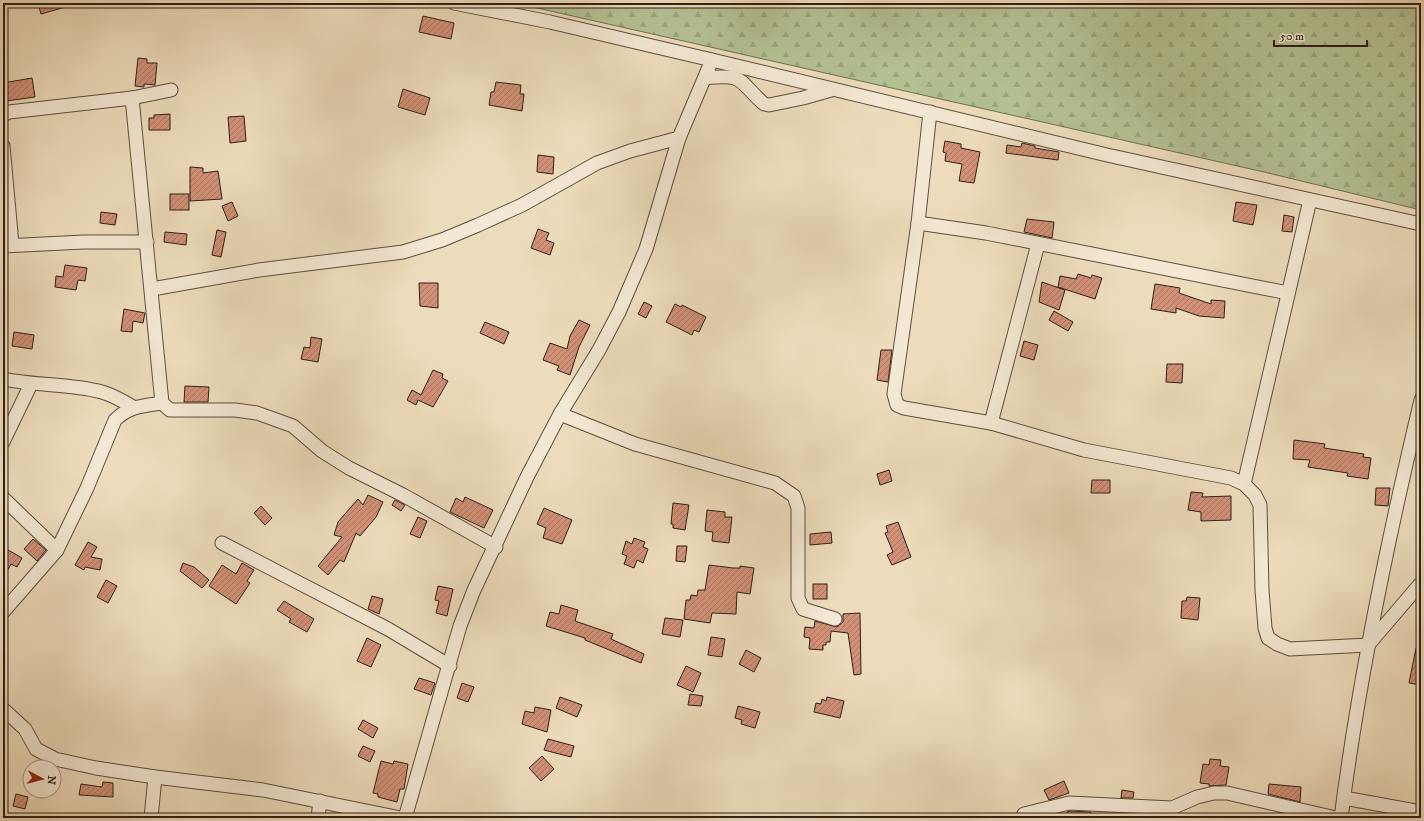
<svg xmlns="http://www.w3.org/2000/svg" width="1424" height="821" font-family="'IM FELL DW Pica',serif">
<defs>
<pattern id="forest-firs" width="22" height="20" patternUnits="userSpaceOnUse"><rect width="22" height="20" fill="#b4c193"/><path d="M5 1l3.5 6h-7zM16 11l3.5 6h-7z" fill="#9ba57e"/></pattern>
<pattern id="building-hatch" width="6" height="6" patternUnits="userSpaceOnUse"><rect width="6" height="6" fill="#d19177"/><path d="M-1 1l2-2M0 6l6-6M5 7l2-2" fill="none" stroke="#aa7661"/></pattern>
</defs>
<rect width="100%" height="100%" fill="#eddcbb"/>
<filter id="stains"><feTurbulence type="fractalNoise" baseFrequency=".005" numOctaves="4"/><feColorMatrix values="0 0 0 0 .2 0 0 0 0 .09 0 0 0 0 .02 0 0 0 .5 -.17"/></filter>
<radialGradient id="worn" r=".72"><stop offset=".6" stop-color="#630" stop-opacity="0"/><stop offset="1" stop-color="#630" stop-opacity=".3"/></radialGradient>
<path fill="url(#forest-firs)" stroke="#717054" d="M515,3H1421V210L1264,172Z"/>
<g fill="url(#building-hatch)" stroke="#2e1f16">
<path d="M38,3H68L69,6L41,14Z"/>
<path d="M423,16L454,23L451,39L419,32Z"/>
<path d="M138,58L147,59V63H157L155,85L144,84V87L135,86Z"/>
<path d="M32,78L35,97L6,101L3,83Z"/>
<path d="M496,82L521,85L520,94H524L522,111L489,105L491,92H494Z"/>
<path d="M403,89L430,98L425,115L398,107Z"/>
<path d="M170,114V130H149V118H154V115Z"/>
<path d="M244,116L246,141L230,143L228,117Z"/>
<path d="M945,141L961,144V148L980,152L974,183L959,181L962,164L945,161L946,153L943,152Z"/>
<path d="M1022,143L1035,146V148L1059,152L1058,160L1006,153L1007,145L1021,147Z"/>
<path d="M538,155L554,157L553,174L537,172Z"/>
<path d="M190,167L203,168V173L218,171L222,199L190,201Z"/>
<rect x="170" y="194" width="19" height="16"/>
<path d="M232,202L238,216L228,221L222,206Z"/>
<path d="M1236,202L1257,205L1253,225L1233,221Z"/>
<path d="M101,212L117,214L115,225L100,223Z"/>
<path d="M1284,215L1294,217L1292,232L1282,231Z"/>
<path d="M1027,219L1054,222L1052,238L1024,232Z"/>
<path d="M538,229L549,233L546,240L554,243L550,255L531,248Z"/>
<path d="M217,230L226,232L221,257L212,255Z"/>
<path d="M165,232L187,234L186,245L164,242Z"/>
<path d="M65,265L87,268L85,281L78,280L76,290L55,287L56,276L63,277Z"/>
<path d="M1078,274L1091,278L1092,275L1102,278L1095,299L1058,287L1060,276L1076,279Z"/>
<path d="M1042,282L1065,290L1059,310L1039,302Z"/>
<path d="M419,283H438V308L420,306Z"/>
<path d="M1155,284L1180,288L1179,293L1211,304V300L1225,301L1224,318L1199,316L1176,308V313L1151,309Z"/>
<path d="M644,302L652,306L646,318L638,314Z"/>
<path d="M675,304L681,307L682,305L706,317L699,332L694,330L692,335L666,322Z"/>
<path d="M124,309L145,313L143,323L133,321L132,332L121,331Z"/>
<path d="M1054,311L1073,322L1068,331L1049,320Z"/>
<path d="M579,320L590,325L579,347L570,375L557,370L559,366L543,360L550,343L567,349L570,336Z"/>
<path d="M485,322L509,332L504,344L480,333Z"/>
<path d="M14,332L34,335L32,349L12,346Z"/>
<path d="M311,337L322,339L318,362L301,359L304,347L310,348Z"/>
<path d="M1024,341L1038,345L1034,360L1020,356Z"/>
<path d="M881,350H892L888,382L877,380Z"/>
<path d="M1167,364H1183L1182,383L1166,382Z"/>
<path d="M433,370L443,374L442,378L448,381L433,407L418,400L416,405L407,400L412,390L421,395Z"/>
<path d="M185,386L209,387L208,402H184Z"/>
<path d="M1294,440L1325,444L1324,448L1364,454L1363,457L1371,458L1368,479L1347,476L1348,473L1308,467L1310,460L1293,459Z"/>
<path d="M889,470L892,481L880,485L877,474Z"/>
<path d="M1092,480H1110V493H1091Z"/>
<path d="M1376,488H1390L1388,506L1375,505Z"/>
<path d="M1191,492L1203,493L1202,497L1231,496V520L1201,521V512L1188,510Z"/>
<path d="M368,495L383,502L376,517L360,536L356,533L344,562L340,560L328,575L318,566L342,537L334,535L338,522L358,499L363,505Z"/>
<path d="M465,497L493,510L484,528L450,512L456,498L463,502Z"/>
<path d="M395,500L405,505L401,511L392,505Z"/>
<path d="M673,503L689,505L685,530L673,528V524H671Z"/>
<path d="M261,506L272,518L265,525L254,513Z"/>
<path d="M544,508L572,520L562,544L543,538L546,528L537,524Z"/>
<path d="M707,510L725,512V517H732L729,543L712,541L713,532L705,531Z"/>
<path d="M418,517L427,521L420,538L410,534Z"/>
<path d="M898,522L911,557L892,565L887,555L893,552L885,533L888,532L886,526Z"/>
<path d="M831,532L832,543L810,545V534Z"/>
<path d="M634,538L645,542L643,547L648,549L643,563L637,560L634,568L624,564L627,556L622,554L626,541L632,544Z"/>
<path d="M33,539L46,550L37,561L24,549Z"/>
<path d="M88,542L97,547L91,557L102,559L100,570L85,567L84,570L75,565Z"/>
<path d="M677,546H687L685,562L676,561Z"/>
<path d="M3,547L22,558L17,567L11,564L3,579Z"/>
<path d="M183,563L194,567L209,580L202,588L180,571Z"/>
<path d="M242,563L254,570L247,581L250,583L236,604L209,586L222,565L236,574Z"/>
<path d="M709,565L733,568H740V566L754,568L750,594L737,592L736,614L712,613L710,623L684,619L686,600H690L691,595L697,596L698,590H705Z"/>
<path d="M106,580L117,586L108,603L97,597Z"/>
<rect x="813" y="584" width="14" height="15"/>
<path d="M438,586L453,589L447,616L436,613L439,601L435,600Z"/>
<path d="M372,596L383,599L379,614L368,609Z"/>
<path d="M1187,597L1200,598L1198,620L1181,618L1182,601H1186Z"/>
<path d="M284,601L314,619L307,632L289,622L291,619L277,610Z"/>
<path d="M561,605L578,610L575,621L613,634L611,639L644,654L641,663L585,640V638L546,626L550,612L559,614Z"/>
<path d="M860,613L861,674L854,675L848,633L831,631L830,642H826V645H823V650L809,649L810,638L804,637L805,627L814,628L815,621L837,627L843,622V614Z"/>
<path d="M665,618L683,620L680,637L662,634Z"/>
<path d="M711,637L725,639L722,657L708,655Z"/>
<path d="M367,638L381,645L371,667L357,661Z"/>
<path d="M1416,648L1421,649V685L1409,683Z"/>
<path d="M746,650L761,658L754,672L739,664Z"/>
<path d="M686,666L701,673L693,692L677,685Z"/>
<path d="M419,678L435,683L431,695L414,689Z"/>
<path d="M462,683L474,687L468,702L457,698Z"/>
<path d="M690,694L703,696L701,706L688,705Z"/>
<path d="M560,697L582,705L577,717L556,708Z"/>
<path d="M827,697L844,701L840,718L814,712L816,703L821,704L822,699L826,701Z"/>
<path d="M738,706L760,712L755,728L741,724L742,720L735,718Z"/>
<path d="M535,707L551,710L547,732L522,724L525,711L534,713Z"/>
<path d="M363,720L378,728L373,738L358,729Z"/>
<path d="M548,739L574,746L571,757L544,750Z"/>
<path d="M363,746L375,751L370,762L358,756Z"/>
<path d="M542,756L554,769L541,781L529,768Z"/>
<path d="M1210,759L1221,760L1220,766L1229,767L1226,785L1209,786V784L1200,783L1203,764L1209,765Z"/>
<path d="M381,761L393,764L394,761L408,764L404,789H400L397,802L378,797V794L373,793Z"/>
<path d="M1064,781L1069,793L1049,800L1044,790Z"/>
<path d="M103,782L113,783V797L79,795L81,784L102,787Z"/>
<path d="M1269,784L1301,787L1300,802L1268,794Z"/>
<path d="M1122,790L1134,792L1133,798H1121Z"/>
<path d="M16,794L28,797L25,809L13,806Z"/>
<path d="M1070,811L1091,812L1090,818H1066L1067,812Z"/>
</g>
<g fill="none" stroke-linecap="round" stroke-linejoin="round">
<defs>
<g id="minor">
<path d="M454,3L550,22L712,60L1107,155L1421,224"/>
<path d="M705,78C746,74 736,79 764,104L769,105L803,98L831,90"/>
<path d="M132,98L162,403L170,410H235L257,413L293,426L322,451L349,468L403,495L496,547"/>
<path d="M930,112L918,223L894,394L897,405L904,408L991,423L1084,450L1231,478L1244,484L1255,495L1260,505L1262,590L1265,628L1268,638L1277,644L1290,649L1368,645L1421,583"/>
<path d="M3,115L9,112L132,98L171,90"/>
<path d="M3,146L12,244"/>
<path d="M918,223L986,233L1288,293"/>
<path d="M3,246L84,242H147"/>
<path d="M152,289L259,270L403,252L442,240L478,225L522,205L597,163L630,151L679,138"/>
<path d="M3,379C36,386 70,383 102,392C113,395 123,401 133,407"/>
<path d="M560,414L635,444L775,483L794,496L798,508V598L803,609L835,619"/>
<path d="M991,423L1038,244"/>
<path d="M3,442L31,384"/>
<path d="M1244,484L1310,200"/>
<path d="M3,498L57,550"/>
<path d="M222,543L388,629L450,666"/>
<path d="M3,612L57,550L87,488L115,420C129,406 143,406 162,403"/>
<path d="M3,709L25,729L36,749L55,759L96,768L155,777L263,790L401,818"/>
<path d="M1344,798L1421,812"/>
<path d="M1024,814L1069,803L1172,808L1197,797L1214,793H1227L1336,818"/>
<path d="M151,818L155,777"/>
<path d="M318,818L320,801"/>
<path d="M405,818L460,626L474,590L527,477L560,414L599,350L619,312L646,249L679,138L712,60"/>
<path d="M1341,818C1359,677 1388,538 1421,400"/>
</g>
</defs>
<use href="#minor" stroke="#5e4e3f" stroke-width="15"/>
<use href="#minor" stroke="#f3e8d3" stroke-width="13"/>
</g>
<rect width="1424" height="821" fill="none" stroke="#eddcbb" stroke-width="16"/>
<rect x="4" y="4" width="1416" height="813" fill="none" stroke="#2e1f16" stroke-width="2"/>
<rect x="8" y="8" width="1408" height="805" fill="none" stroke="#2e1f16"/>
<g transform="translate(42 779) rotate(97)"><circle r="19" fill="#f3e8d3" stroke="#a49887"/>
<path d="M0-3L7 15L0 10L-7 15Z" fill="#8f2418"/>
<text y="-6" font-size="11" font-weight="bold" text-anchor="middle" fill="#2e1f16">N</text>
</g>
<path d="M1274 40v6h93v-6" fill="none" stroke="#2e1f16" stroke-width="2"/>
<text x="1280" y="40" font-size="12" fill="#2e1f16" stroke="#f3e8d3" stroke-width="3" paint-order="stroke">50 m</text>
<rect width="100%" height="100%" filter="url(#stains)"/>
<rect width="100%" height="100%" fill="url(#worn)"/>
</svg>
